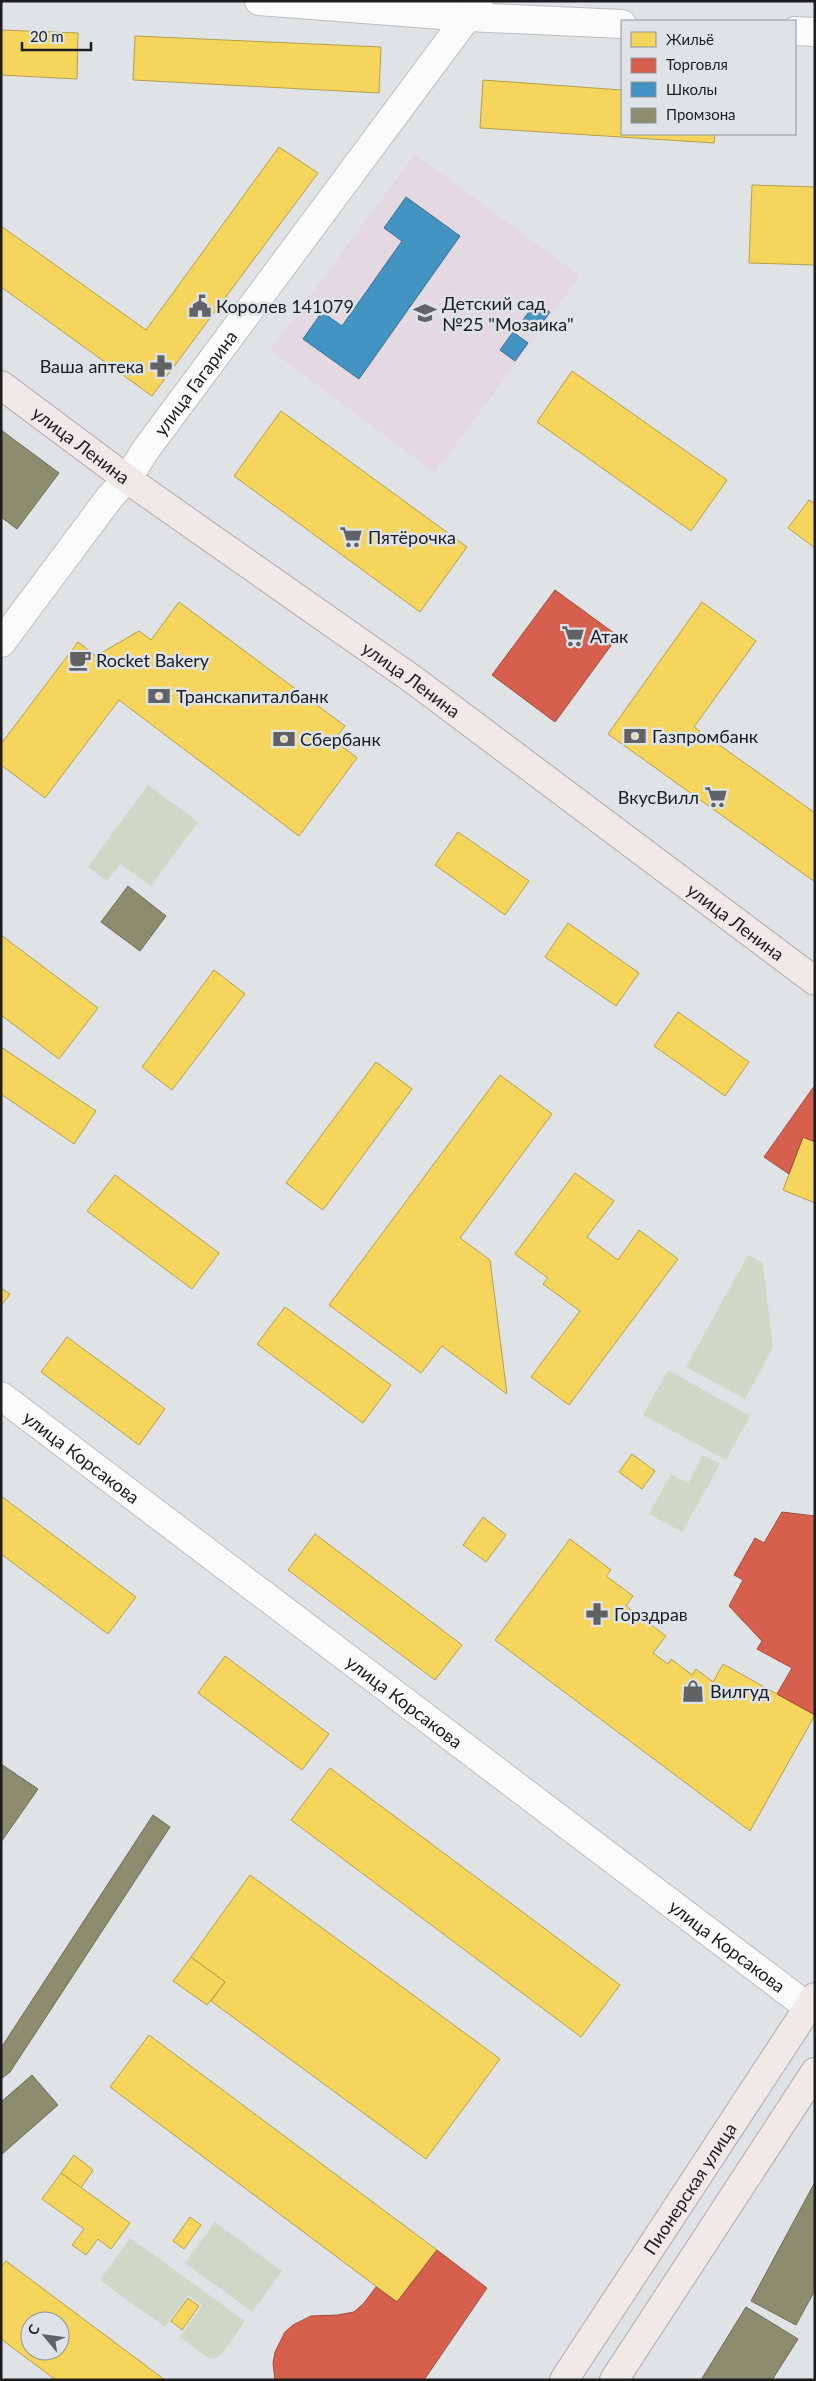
<svg xmlns="http://www.w3.org/2000/svg" width="816" height="2381" font-family="Lato,sans-serif">
<rect width="100%" height="100%" fill="#e0e3e6"/>
<path fill="#e4d9e1" d="M415,154L580,276L435,473L270,350Z"/>
<g fill="#d0d7c6">
<path d="M148,785L198,822L151,886L120,864L107,881L88,867Z"/>
<path d="M748,1255L763,1263L773,1348L745,1399L686,1367Z"/>
<path d="M668,1370L750,1416L726,1460L643,1415Z"/>
<path d="M703,1455L720,1464L682,1532L649,1514L671,1474L688,1483Z"/>
<path d="M215,2222L282,2271L252,2312L185,2263Z"/>
<path d="M130,2238L245,2321L221,2355L214,2359L207,2357L180,2337L202,2306L188,2295L165,2327L100,2280Z"/>
</g>
<g fill="#f6d55c" stroke="#b49e4a" fill-rule="evenodd">
<path d="M1,30L78,33L77,79L1,75Z"/>
<path d="M135,36L381,47L379,93L133,80Z"/>
<path d="M483,80L622,90V134H715L714,143L480,128Z"/>
<path d="M279,147L318,173L152,396L1,287V226L146,330Z"/>
<path d="M752,185L815,187V265L749,263Z"/>
<path d="M572,371L727,480L691,531L537,422Z"/>
<path d="M281,411L467,547L420,612L234,476Z"/>
<path d="M809,500L815,504V548L788,528Z"/>
<path d="M179,602L345,726L334,740L357,758L299,836L119,700L45,798L1,765V744L78,642L96,656L139,631L151,640Z"/>
<path d="M702,602L756,641L694,727L815,813V882L608,734Z"/>
<path d="M458,832L529,881L505,915L435,865Z"/>
<path d="M568,923L639,973L616,1006L545,957Z"/>
<path d="M1,935L98,1008L59,1059L1,1015Z"/>
<path d="M214,970L245,994L172,1090L142,1067Z"/>
<path d="M678,1012L749,1062L725,1096L654,1046Z"/>
<path d="M1,1047L96,1111L74,1144L1,1094Z"/>
<path d="M376,1062L412,1089L323,1210L286,1183Z"/>
<path d="M500,1075L552,1114L460,1238L490,1260L507,1394L442,1346L421,1373L329,1305Z"/>
<path d="M803,1137L815,1142V1203L783,1190Z"/>
<path d="M575,1173L614,1201L587,1237L618,1260L639,1230L678,1259L569,1405L531,1377L580,1311L543,1284L548,1278L515,1254Z"/>
<path d="M115,1175L219,1253L192,1289L87,1211Z"/>
<path d="M1,1288L10,1294L1,1306Z"/>
<path d="M285,1307L391,1385L363,1423L257,1344Z"/>
<path d="M67,1337L165,1409L139,1445L41,1372Z"/>
<path d="M632,1454L655,1471L642,1489L619,1472Z"/>
<path d="M1,1496L136,1597L108,1634L1,1554Z"/>
<path d="M483,1517L506,1535L486,1562L463,1545Z"/>
<path d="M315,1534L462,1645L435,1680L288,1570Z"/>
<path d="M570,1539L611,1570L606,1576L633,1596L626,1606L666,1636L653,1653L668,1664L671,1659L692,1675L696,1669L713,1682L723,1664L815,1715L750,1831L495,1640Z"/>
<path d="M225,1656L329,1734L302,1770L198,1693Z"/>
<path d="M330,1768L620,1985L581,2037L291,1820Z"/>
<path d="M250,1875L500,2059L426,2159L211,2001L225,1982L191,1957Z"/>
<path d="M191,1957L225,1982L207,2005L173,1981Z"/>
<path d="M149,2035L437,2250L397,2302L110,2087Z"/>
<path d="M74,2155L93,2170L81,2188L61,2173Z"/>
<path d="M61,2173L130,2223L111,2249L98,2239L86,2255L72,2245L84,2229L42,2199Z"/>
<path d="M190,2217L201,2225L184,2249L173,2241Z"/>
<path d="M6,2261L54,2297L165,2380H56L1,2339V2267ZM30,2321H60V2351H30Z"/>
<path d="M188,2298L199,2306L182,2330L171,2321Z"/>
</g>
<g fill="#d6604d" stroke="#9e4c3f">
<path d="M555,590L618,636L555,722L492,675Z"/>
<path d="M815,1085V1142L803,1137L789,1174L764,1157Z"/>
<path d="M782,1512L815,1516V1715L777,1694L792,1668L757,1649L762,1641L729,1606L743,1580L734,1575L755,1538L764,1543Z"/>
<path d="M437,2250L487,2288L424,2380H275L273,2363L275,2352L285,2332L293,2325L311,2316L338,2315L354,2312L364,2303L376,2287L397,2302Z"/>
</g>
<g fill="#4393c3" stroke="#377092">
<path d="M406,197L460,236L359,379L303,339L322,312L342,326L402,241L384,228Z"/>
<path d="M536,302L550,312L537,330L523,320Z"/>
<path d="M513,332L528,343L515,361L500,350Z"/>
</g>
<g fill="#8c8c6e" stroke="#6a6b56">
<path d="M1,430L59,473L17,529L1,517Z"/>
<path d="M128,886L166,916L140,951L101,922Z"/>
<path d="M1,1764L38,1789L1,1842Z"/>
<path d="M153,1815L170,1827L10,2072L1,2079V2048Z"/>
<path d="M32,2075L58,2105L1,2155V2102Z"/>
<path d="M815,2182V2290L796,2325L751,2301Z"/>
<path d="M746,2307L798,2339L772,2380H701Z"/>
</g>
<g fill="none" stroke-linecap="round" stroke-linejoin="round">
<defs>
<g id="minor">
<path d="M259,1L468,17L622,24"/>
<path d="M795,31L815,32"/>
<path id="s1" d="M1,643L110,497L127,479L147,448L479,1"/>
<path id="s2" d="M1,1396L808,2007"/>
</g>
<g id="major">
<path id="s3" d="M1,385L127,479L415,681L815,981"/>
<path id="s4" d="M564,2380L815,1997"/>
<path d="M614,2380L815,2072"/>
</g>
</defs>
<use href="#minor" stroke="#bdbec1" stroke-width="30"/>
<use href="#major" stroke="#b2a8a7" stroke-width="30"/>
<use href="#minor" stroke="#fafbfb" stroke-width="28"/>
<use href="#major" stroke="#efe9e8" stroke-width="28"/>
</g>
<defs>
<symbol id="civic-bare" viewBox="-9 -9 18 18"><path d="M-.6-6.5H3V-4.5H.6V-3L4-1V1h2V6H-6V1h2V-1L-.6-3ZM-1.2 2.5V6h2.4V2.5Z" fill="#606265" stroke="#dee3e8" stroke-width="2.5" paint-order="stroke"/></symbol>
<symbol id="school-bare" viewBox="-9 -9 18 18"><path d="M0-5L7-2L0 1L-7-2ZM-4 1L0 2.5L4 1V4Q0 6-4 4Z" fill="#606265" stroke="#dee3e8" stroke-width="2.5" paint-order="stroke"/></symbol>
<symbol id="pharmacy-bare" viewBox="-9 -9 18 18"><path d="M-2-6h4v4h4v4h-4v4h-4v-4h-4v-4h4Z" fill="#606265" stroke="#dee3e8" stroke-width="2.5" paint-order="stroke"/></symbol>
<symbol id="supermarket-bare" viewBox="-9 -9 18 18"><path d="M-6-5.5h2.5l.6 2H6L4.5 2H-2.5L-4.4-4H-6ZM-1.5 3.2a1.3 1.3 0 1 0 .1 0ZM3 3.2a1.3 1.3 0 1 0 .1 0Z" fill="#606265" stroke="#dee3e8" stroke-width="2.5" paint-order="stroke"/></symbol>
<symbol id="cafe-bare" viewBox="-9 -9 18 18"><path d="M-5.5-4.5H6V0H3Q3 3.5 0 3.5H-2.5Q-5.5 3.5-5.5 0ZM3-3.2v2h1.7v-2ZM-6 4.5H4V6H-6Z" fill="#606265" stroke="#dee3e8" stroke-width="2.5" paint-order="stroke"/></symbol>
<symbol id="bank-bare" viewBox="-9 -9 18 18"><path d="M-6-4H6V4H-6ZM0-2.3a2.3 2.3 0 1 0 0 4.6a2.3 2.3 0 1 0 0-4.6Z" fill="#606265" stroke="#dee3e8" stroke-width="2.5" paint-order="stroke"/></symbol>
<symbol id="shop-bare" viewBox="-9 -9 18 18"><path d="M-5-2.5h2.3a2.7 3.5 0 0 1 5.4 0H5L5.5 6h-11ZM-1.5-2.5h3a1.5 2.3 0 0 0-3 0Z" fill="#606265" stroke="#dee3e8" stroke-width="2.5" paint-order="stroke"/></symbol>
</defs>
<g fill-rule="evenodd">
<use href="#civic-bare" x="184" y="290" width="32" height="32"/>
<use href="#school-bare" x="409" y="297" width="32" height="32"/>
<use href="#pharmacy-bare" x="145" y="350" width="32" height="32"/>
<use href="#supermarket-bare" x="335" y="521" width="32" height="32"/>
<use href="#supermarket-bare" x="557" y="620" width="32" height="32"/>
<use href="#cafe-bare" x="64" y="644" width="32" height="32"/>
<use href="#bank-bare" x="143" y="680" width="32" height="32"/>
<use href="#bank-bare" x="619" y="720" width="32" height="32"/>
<use href="#bank-bare" x="268" y="723" width="32" height="32"/>
<use href="#supermarket-bare" x="700" y="781" width="32" height="32"/>
<use href="#pharmacy-bare" x="581" y="1598" width="32" height="32"/>
<use href="#shop-bare" x="677" y="1675" width="32" height="32"/>
</g>
<g text-anchor="middle" dominant-baseline="central" stroke-width="5" stroke-linejoin="round" paint-order="stroke">
<g font-size="18" fill="#1b1d1f" stroke="#dee3e8" text-anchor="start">
<text x="442" y="303">Детский сад<tspan x="442" dy="21">№25 "Мозаика"</tspan></text>
<text x="216" y="306">Королев 141079</text>
<text x="144" y="366" text-anchor="end">Ваша аптека</text>
<text x="368" y="537">Пятёрочка</text>
<text x="590" y="636">Атак</text>
<text x="96" y="660">Rocket Bakery</text>
<text x="176" y="696">Транскапиталбанк</text>
<text x="652" y="736">Газпромбанк</text>
<text x="300" y="739">Сбербанк</text>
<text x="699" y="797" text-anchor="end">ВкусВилл</text>
<text x="614" y="1614">Горздрав</text>
<text x="710" y="1691">Вилгуд</text>
</g>
<g font-size="18" fill="#1b1d1f" stroke="#dee3e8">
<text stroke="none"><textPath href="#s1" startOffset="325">улица Гагарина</textPath></text>
<text stroke="none"><textPath href="#s3" startOffset="100">улица Ленина</textPath></text>
<text stroke="none"><textPath href="#s3" startOffset="505">улица Ленина</textPath></text>
<text stroke="none"><textPath href="#s3" startOffset="910">улица Ленина</textPath></text>
<text stroke="none"><textPath href="#s2" startOffset="101">улица Корсакова</textPath></text>
<text stroke="none"><textPath href="#s2" startOffset="506">улица Корсакова</textPath></text>
<text stroke="none"><textPath href="#s2" startOffset="911">улица Корсакова</textPath></text>
<text stroke="none"><textPath href="#s4" startOffset="229">Пионерская улица</textPath></text>
</g>
</g>
<rect width="816" height="2381" fill="none" stroke="#1b1d1f" stroke-width="5"/>
<rect x="621" y="20" width="175" height="115" fill="#dee3e8" stroke="#909498"/>
<rect x="631" y="32" width="25" height="15" fill="#f6d55c" stroke="#909498"/>
<text x="666" y="45" font-size="15" fill="#1b1d1f">Жильё</text>
<rect x="631" y="58" width="25" height="15" fill="#d6604d" stroke="#909498"/>
<text x="666" y="70" font-size="15" fill="#1b1d1f">Торговля</text>
<rect x="631" y="82" width="25" height="15" fill="#4393c3" stroke="#909498"/>
<text x="666" y="95" font-size="15" fill="#1b1d1f">Школы</text>
<rect x="631" y="108" width="25" height="15" fill="#8c8c6e" stroke="#909498"/>
<text x="666" y="120" font-size="15" fill="#1b1d1f">Промзона</text>
<g transform="translate(45 2336) rotate(299)"><circle r="24" fill="#dee3e8" stroke="#909498"/>
<path d="M0-4L9 19L0 12L-9 19Z" fill="#606265"/>
<text y="-8" font-size="14" font-weight="bold" text-anchor="middle" fill="#1b1d1f">С</text>
</g>
<path d="M22 42v8h69v-8" fill="none" stroke="#1b1d1f" stroke-width="2.5"/>
<text x="30" y="42" font-size="15" fill="#1b1d1f" stroke="#dee3e8" stroke-width="4" paint-order="stroke">20 m</text>
</svg>
